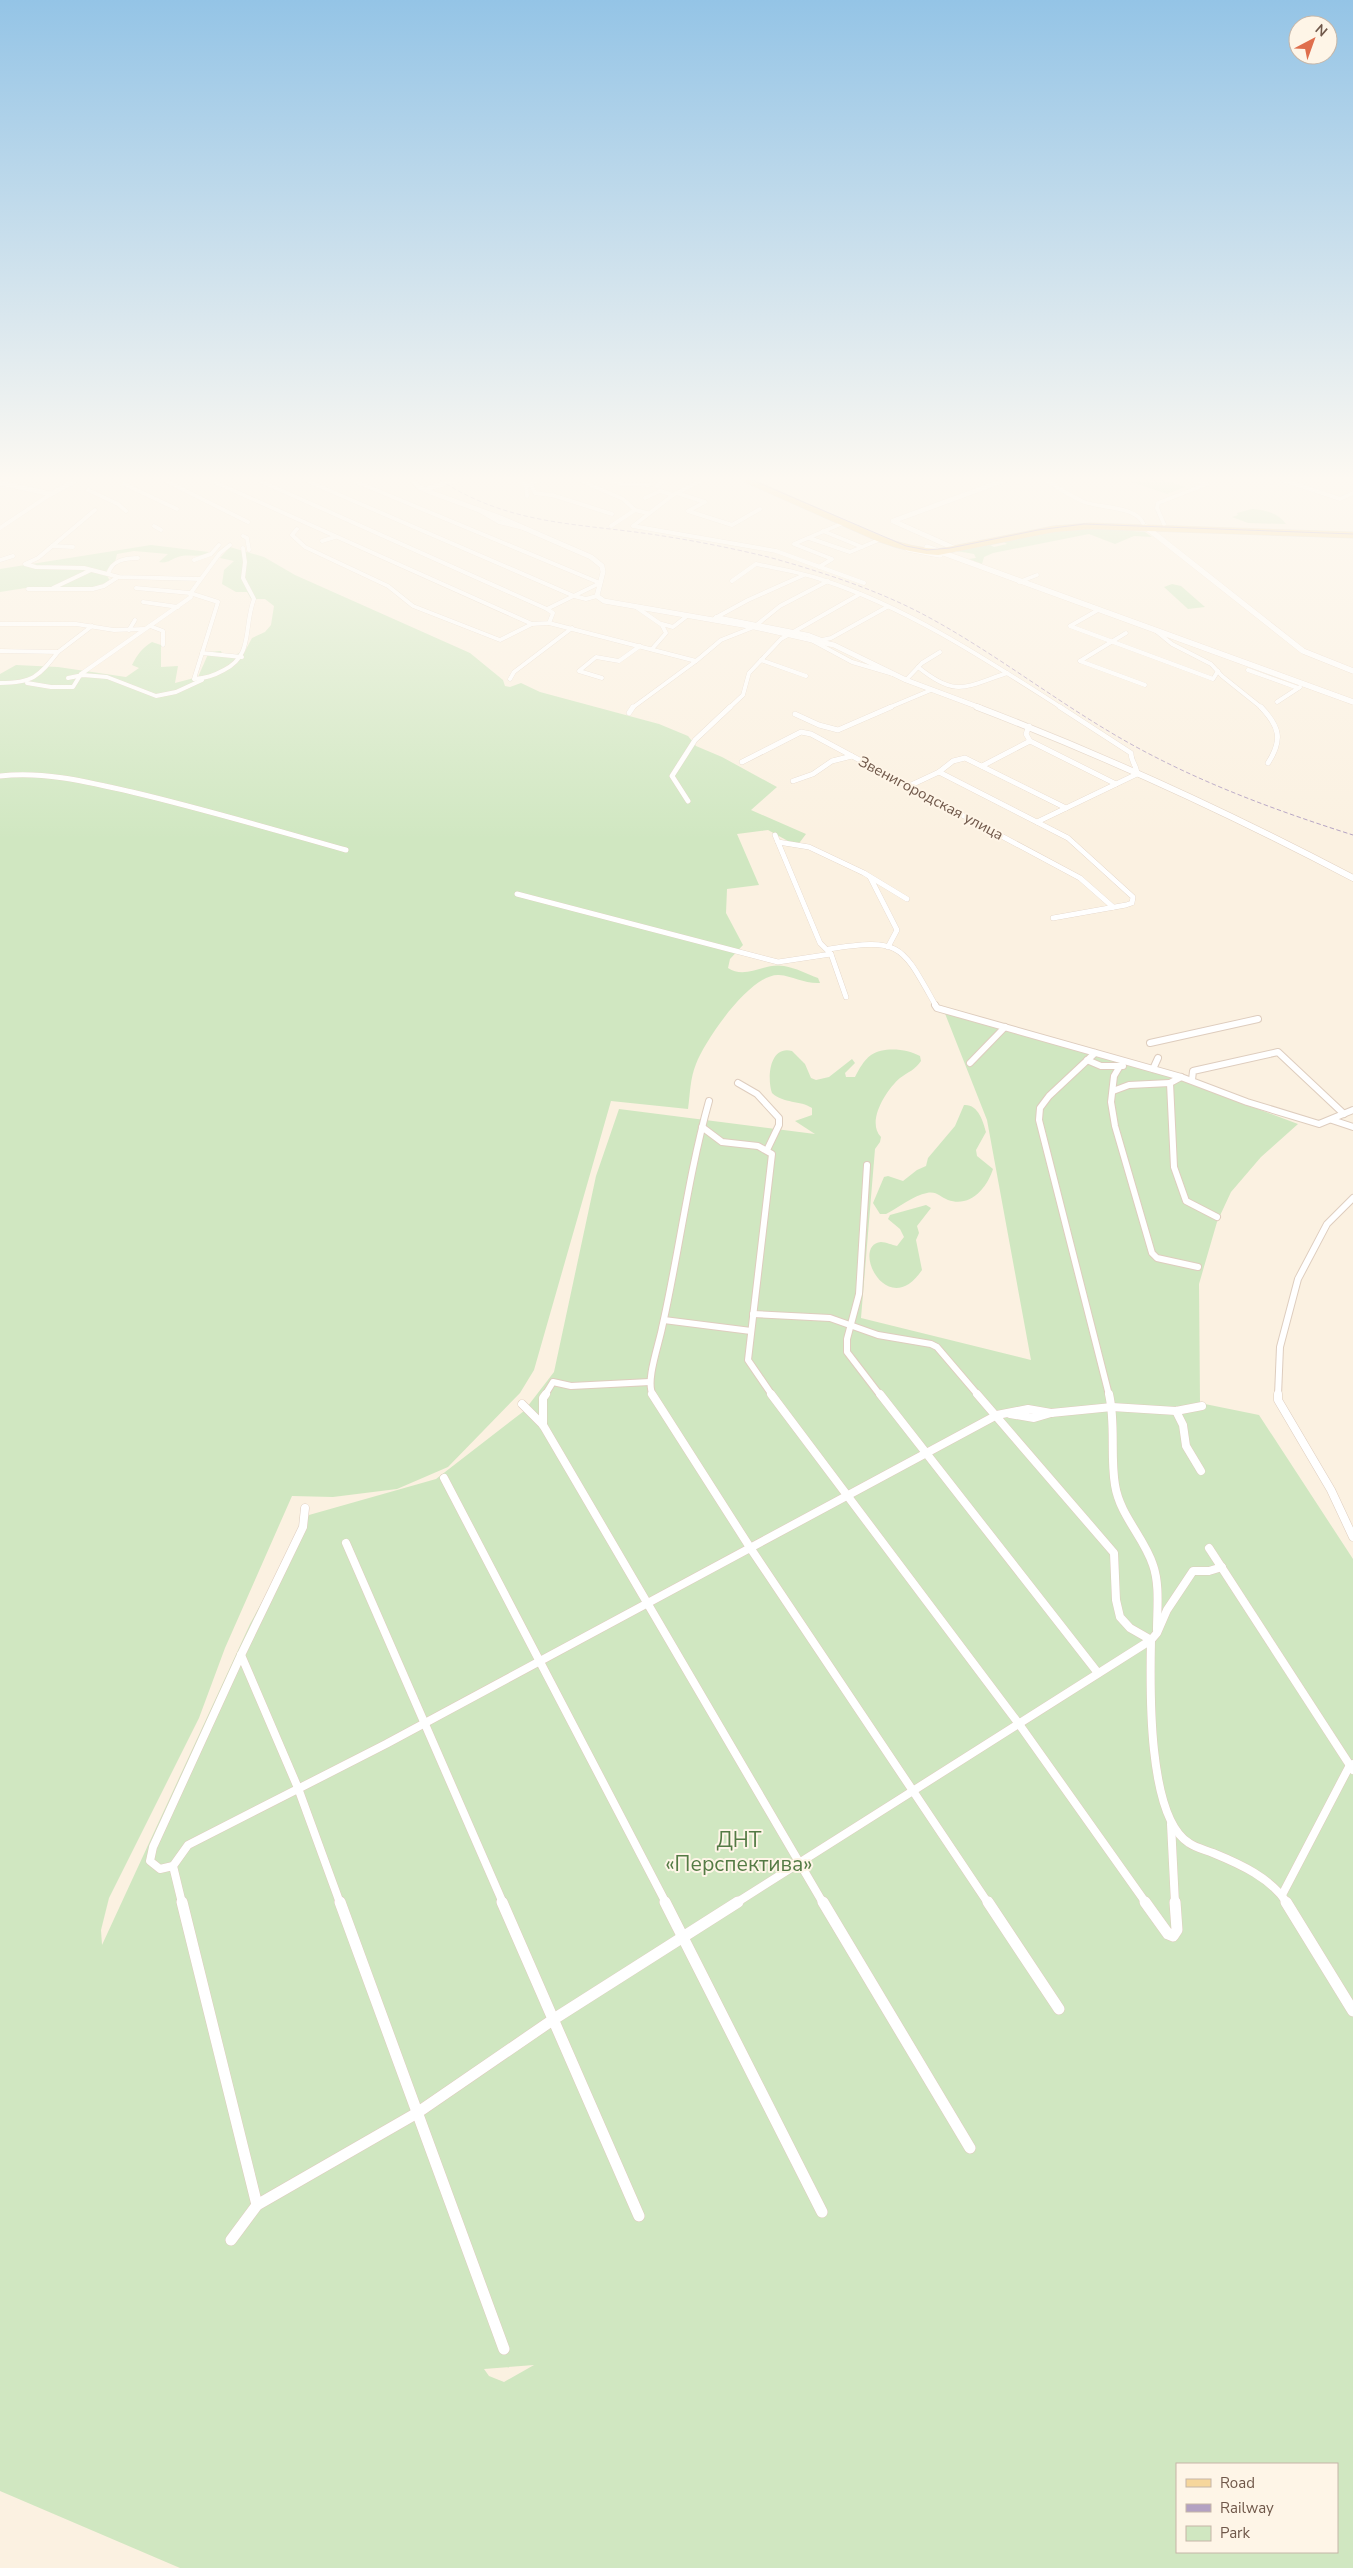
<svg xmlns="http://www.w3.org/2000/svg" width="1353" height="2568" font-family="'Nunito Sans',sans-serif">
<rect width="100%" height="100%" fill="#fbf1e1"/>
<g fill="#d0e7c1" fill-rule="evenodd">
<path d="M1164,480L1185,487L1167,494L1129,481Z"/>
<path d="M1252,509C1266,510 1278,513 1286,524L1248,523L1232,517L1238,515L1237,513Z"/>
<path d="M1131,528L1132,531L1145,532L1152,537L1134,536L1115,544L1089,534L993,553L984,557L982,564L969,559L976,558L974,554L957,551L990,545L994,547L1007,544L1004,542L1056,530Z"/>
<path d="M151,545L209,552C199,559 188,553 178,557C171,559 168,564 159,562L168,554L134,551L117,554L115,562L105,572L110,581L95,587H32L0,592V569Z"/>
<path d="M230,547L264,557L295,575L470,653L503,680L505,686L510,687L521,683L540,692L659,724L688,736L696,746L722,757L777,787L751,810L806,834L797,846L768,830L737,834L759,885L727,889L726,913L743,945L730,959L728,968C746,980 765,962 784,966C796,968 807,974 818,978L820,983C805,984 793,976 779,975C751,973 705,1040 696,1064C690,1078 690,1095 688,1109L611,1101L534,1370L520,1393L448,1467L397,1489L333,1497L292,1496L225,1648L199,1718L109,1898L101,1930L102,1945L250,1624L309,1515L436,1479L524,1411L554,1372L596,1176L619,1109L815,1134L795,1121L812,1115V1108C800,1100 784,1104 772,1093C767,1079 769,1045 792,1051L805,1064L811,1078L816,1080L829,1077L852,1059L855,1063L845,1073L846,1077H855C859,1069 864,1060 871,1055C884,1046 908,1049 920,1056L921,1061C915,1070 908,1072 900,1078C886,1090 866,1122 881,1137L880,1142L875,1149L861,1318L1031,1360L987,1120L944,1011L1169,1076L1298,1124L1261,1157L1231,1192L1217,1222L1199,1284L1200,1403L1259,1415L1353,1559V2568H180L0,2491V674L16,665L58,667L126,677L139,668L132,665C137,655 142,648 152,642L161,645V667L178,666L175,683L198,677L209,652L221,651L222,654H237L245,651L252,638L265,632L271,625L274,606L265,599H251L247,592H236L222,584L224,570L234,561L220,558ZM534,2365L504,2382L489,2376L484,2369ZM1177,2464H1337V2552H1177Z"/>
<path d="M1172,584L1181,586L1205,607L1188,609L1164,587Z"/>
<path d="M964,1105C978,1104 983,1121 986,1132L976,1150L977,1156L993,1169C987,1188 970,1208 948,1200C940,1197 937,1191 927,1193C914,1195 898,1208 886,1214H880L873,1203L884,1177L888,1176L903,1181L917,1170L926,1166L928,1158L955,1126Z"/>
<path d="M926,1205L931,1208L917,1226L919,1233L916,1240L922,1270C887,1322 850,1245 881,1242C886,1242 892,1245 897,1246L904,1237L900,1229L888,1219L890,1215Z"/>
</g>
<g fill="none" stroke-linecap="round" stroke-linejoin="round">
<defs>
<g id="minor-far4">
<path d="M164,480L248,522"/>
<path d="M210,480L532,624"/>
<path d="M258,480L547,609"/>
<path d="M305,480L574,596L586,599L597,596"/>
<path d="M352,480L600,583"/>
<path d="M520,480L526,486"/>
<path d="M540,480L531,484L535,493L550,495"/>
<path d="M579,480L623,499L635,510L647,513"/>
<path d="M611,480L622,484L649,485"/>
<path d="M1046,480C1058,488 1071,496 1084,502C1100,508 1135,506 1143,523"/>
<path d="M1283,480L1340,499L1353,493"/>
<path d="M124,484L177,509"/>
<path d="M657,486L665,480"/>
<path d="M88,490L118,504L126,511"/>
<path d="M677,493L705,502L688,511L732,525L760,509"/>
<path d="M552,495L612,514"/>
<path d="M673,495L633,526L776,551L864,583"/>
<path d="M527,496L526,486L531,485"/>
<path d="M645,498L660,491L673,495L702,480"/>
<path d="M475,508L499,522L527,529"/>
<path d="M95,510L38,558L25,564L36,567L84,568L119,577L200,579"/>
<path d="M1164,524L1157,508L1158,503L1207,484L1194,480"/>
<path d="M154,526L161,530"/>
<path d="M611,526L635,510"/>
<path d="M0,528L51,494"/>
<path d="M297,529L292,535L305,547L388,586L413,606L500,640L532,624L549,623L553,613L547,609L600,583"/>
<path d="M823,531L862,547"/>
<path d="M243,536L247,538L249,550"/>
<path d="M809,538L850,552L881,539"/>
<path d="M322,541L335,537"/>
<path d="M52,546L73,547"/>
<path d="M0,560L13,556"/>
<path d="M194,560L211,554L219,545"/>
<path d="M819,567L832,559L794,544L843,523"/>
<path d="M108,574C112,560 125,558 138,558"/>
<path d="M732,581L756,564C778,569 801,572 823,580C908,608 987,660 1062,708"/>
<path d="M1019,582L1037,575"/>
<path d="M53,588L91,570"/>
<path d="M136,588L190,593L218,602L194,679C206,678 213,676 224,670C254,655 243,628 254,599L243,578L245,562L243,548"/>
<path d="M28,589H93L104,586L118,577"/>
<path d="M143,602L178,607"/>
<path d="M636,607L662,625L666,633L652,649"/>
<path d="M1098,610L1070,626L1213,679L1218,671"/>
<path d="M716,617L809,635L822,640L831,638L887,607"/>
<path d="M715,618L748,600L804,575"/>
<path d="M549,623L696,661L721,640L754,627L780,606L828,581"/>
<path d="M0,624H76L114,630L144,629"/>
<path d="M662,624L673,627L687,616"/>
<path d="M150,626L163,631V645"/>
<path d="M129,630L135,620"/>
<path d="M1156,631L1172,644L1211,664L1222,676L1262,708"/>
<path d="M813,641L852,662L893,674"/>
<path d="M0,651L58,652L92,626"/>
<path d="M202,653L242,657"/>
<path d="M761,660L806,676"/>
<path d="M1080,661L1145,685"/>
<path d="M1080,661L1126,633"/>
<path d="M918,667C956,698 965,687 1007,673"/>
<path d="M1248,670L1298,688"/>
<path d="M81,674L191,597L190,594L220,553L230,545"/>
<path d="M68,678L83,675L107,677L156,696L176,692L202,680"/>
<path d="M602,678L579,671L596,657L619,661L640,646"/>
<path d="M510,679L514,672L572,628"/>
<path d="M906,680L922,663L940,652"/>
<path d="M0,683C33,683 38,677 58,652"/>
<path d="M27,683L51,687H73L81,674"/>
<path d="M1277,702L1300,687"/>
<path d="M632,708L696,661"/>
<path d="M729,708L743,695L749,673L781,639L860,594"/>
<path d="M888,708L931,690"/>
</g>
<g id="minor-far3">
<path d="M1261,707C1280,727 1283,740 1268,763"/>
<path d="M629,713L633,707"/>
<path d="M795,714L819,725L838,730L891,707"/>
<path d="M1029,726L1026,734L1030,741L1116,784"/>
<path d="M742,762L801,732L811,734L1080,878L1113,907"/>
<path d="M982,766L1030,741"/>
<path d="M939,772L1068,838L1133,897L1132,903L1126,905L1053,918"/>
<path d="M0,776C45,771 88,782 132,792C204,809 275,830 346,850"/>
<path d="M793,781L813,774L832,761L852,756"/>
<path d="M909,786L939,772L953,761L965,758L1066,808"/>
<path d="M688,801L672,776L695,740L730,707"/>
<path d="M1037,822L1137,774C1137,766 1131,762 1131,753L1060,707"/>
<path d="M775,835L820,943L831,954L846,997"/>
<path d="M778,842L809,847L864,873L907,899"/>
<path d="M870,877L897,930L888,947"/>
<path d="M517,894L778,962L831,954"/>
<path d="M829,949C902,938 901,944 936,1006"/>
</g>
<g id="minor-far2">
<path d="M935,1005L937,1008L1181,1077L1247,1102L1319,1124L1353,1110"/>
<path d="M1150,1043L1258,1019"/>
<path d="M1095,1053L1049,1096L1040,1108L1039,1120L1109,1395"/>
<path d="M1087,1060L1101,1066H1123"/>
<path d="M970,1063L1005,1027"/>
<path d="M1120,1066L1114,1076L1111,1102L1115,1126L1152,1253L1157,1258L1198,1267"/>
<path d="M1153,1069L1158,1058"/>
<path d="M1181,1077L1170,1083L1174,1167L1186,1201L1217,1217"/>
<path d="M1192,1080L1193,1071L1278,1052L1344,1114"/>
<path d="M738,1083L757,1094L779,1118V1125L767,1150"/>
<path d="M1113,1091L1129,1085L1170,1083"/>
<path d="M1332,1120L1353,1127"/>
<path d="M702,1127L722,1142L758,1146L772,1154L748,1360L772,1395"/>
<path d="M867,1165L859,1294L847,1339V1352L880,1395"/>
<path d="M753,1314L830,1318L878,1335L931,1344L937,1347L978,1395"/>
<path d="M664,1320L751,1331"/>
<path d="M545,1395L553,1382L571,1386L650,1382"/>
<path d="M653,1395C645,1382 659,1344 662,1328C679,1253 688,1176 709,1101"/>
<path d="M1278,1395L1280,1347L1298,1279L1327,1224L1353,1198"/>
</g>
<g id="minor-far1">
<path d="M652,1394L751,1549L988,1903"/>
<path d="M771,1394L1019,1724L1146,1903"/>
<path d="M880,1394L1098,1673"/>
<path d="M977,1394L1114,1553L1116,1600L1120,1617L1130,1628L1151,1640C1150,1686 1147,1817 1189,1843C1196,1848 1206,1850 1213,1853C1240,1864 1271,1878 1287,1903"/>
<path d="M1109,1394C1116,1424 1110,1455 1115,1485C1120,1516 1144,1537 1153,1565C1160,1585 1157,1609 1157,1630"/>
<path d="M1278,1394V1400L1331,1490L1353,1537"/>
<path d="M522,1404L543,1425L823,1903"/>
<path d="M1176,1411L1183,1425L1186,1446L1201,1471"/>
<path d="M1010,1414L1034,1418L1051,1413L1112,1407L1176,1411L1202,1406"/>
<path d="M543,1425V1398L546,1394"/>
<path d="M444,1478L666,1903"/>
<path d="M346,1543L503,1903"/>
<path d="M1209,1548L1353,1770"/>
<path d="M241,1655L298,1788L340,1903"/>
<path d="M1171,1824L1175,1903"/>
<path d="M173,1866L160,1869L150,1861L153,1847L241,1655L303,1527L305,1508"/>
<path d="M1282,1895L1350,1765L1353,1764"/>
<path d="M182,1903L173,1866L188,1845L386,1744L997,1415L1028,1409L1051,1413"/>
<path d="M736,1903L1151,1640L1157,1633L1167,1610L1193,1571H1209L1222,1567"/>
</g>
<g id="minor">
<path d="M182,1902L257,2205"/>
<path d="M340,1902L504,2349"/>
<path d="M502,1902L639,2216"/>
<path d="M665,1902L822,2212"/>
<path d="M823,1902L970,2148"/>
<path d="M988,1902L1059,2009"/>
<path d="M1145,1902L1168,1934L1173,1936L1177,1930L1175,1902"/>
<path d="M1286,1902L1353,2011"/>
<path d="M231,2240L257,2205L417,2113L554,2019L738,1902"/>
</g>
<g id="tertiary-far1">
<path d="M412,480L419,487L430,492L501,518L591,557L602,566L603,572L597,596L604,601L754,627L834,645L906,680L981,708"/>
<path d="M0,483L51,494L76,480"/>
<path d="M430,492L429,488L458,480"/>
<path d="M956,549L893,521L1005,480"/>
</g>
<path id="tertiary" d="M977,707C1106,756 1231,814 1353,878"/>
<g id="secondary">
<path d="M1146,527L1303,651L1353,671"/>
<path d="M927,547L1353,702"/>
<path d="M908,549L940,555"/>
</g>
<path id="primary" d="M747,480L880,539C899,546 917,551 938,552L1054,529L1090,526L1353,535"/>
</defs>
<use href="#minor-far4" stroke="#decdbe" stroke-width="4.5"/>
<use href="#minor-far3" stroke="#decdbe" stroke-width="5.5"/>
<use href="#minor-far2" stroke="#decdbe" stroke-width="8"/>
<use href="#minor-far1" stroke="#decdbe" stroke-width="9"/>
<use href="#minor" stroke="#decdbe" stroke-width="12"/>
<use href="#tertiary-far1" stroke="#decdbe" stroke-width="5.5"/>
<use href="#tertiary" stroke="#decdbe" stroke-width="7"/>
<use href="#secondary" stroke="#e3cebc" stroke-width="6"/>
<use href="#primary" stroke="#dad4d0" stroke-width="7"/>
<use href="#minor-far4" stroke="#fff" stroke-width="4"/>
<use href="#minor-far3" stroke="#fff" stroke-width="5"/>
<use href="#minor-far2" stroke="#fff" stroke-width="6"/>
<use href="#minor-far1" stroke="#fff" stroke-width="8"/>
<use href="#minor" stroke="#fff" stroke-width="11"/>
<use href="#tertiary-far1" stroke="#fff" stroke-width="5"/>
<use href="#tertiary" stroke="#fff" stroke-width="6"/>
<use href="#secondary" stroke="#fff" stroke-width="5.5"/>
<use href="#primary" stroke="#f6d69c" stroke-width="6"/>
<path stroke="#b3a1c2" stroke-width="1" d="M752,480L906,546L927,550L950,548L1038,530L1084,524L1353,534"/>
<path stroke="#b3a1c2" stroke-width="1" stroke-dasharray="4.5 2.5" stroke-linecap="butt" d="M440,480C508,524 572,523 650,534C691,540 732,548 772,558C825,573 881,591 930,618C994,653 1052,698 1115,735C1190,779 1271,809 1353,835"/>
</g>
<linearGradient id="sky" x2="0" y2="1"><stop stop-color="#94c4e6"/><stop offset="0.57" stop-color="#fdf9f2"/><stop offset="1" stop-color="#fdf9f2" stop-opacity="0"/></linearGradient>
<rect width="1353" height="840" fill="url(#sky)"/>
<g text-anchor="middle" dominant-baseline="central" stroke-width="4" stroke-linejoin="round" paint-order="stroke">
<g font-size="15" fill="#70584a" stroke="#fef5e7">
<text transform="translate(931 798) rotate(28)">Звенигородская улица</text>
</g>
<g font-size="21" fill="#547b45" stroke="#fef5e7">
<text x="739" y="1840">ДНТ<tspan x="739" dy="24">«Перспектива»</tspan></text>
</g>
</g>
<rect x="1176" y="2463" width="162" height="90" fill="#fef5e7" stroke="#c5b6a8"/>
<rect x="1186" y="2479" width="25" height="8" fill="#f6d69c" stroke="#c5b6a8"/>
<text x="1220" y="2488" font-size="15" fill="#70584a">Road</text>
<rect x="1186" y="2504" width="25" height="8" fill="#b3a1c2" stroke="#c5b6a8"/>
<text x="1220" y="2513" font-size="15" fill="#70584a">Railway</text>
<rect x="1186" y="2526" width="25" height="15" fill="#d0e7c1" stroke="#c5b6a8"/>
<text x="1220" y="2538" font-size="15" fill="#70584a">Park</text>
<g transform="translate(1313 40) rotate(41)"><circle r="24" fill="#fef5e7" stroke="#c5b6a8"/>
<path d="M0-4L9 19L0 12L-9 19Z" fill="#df6e4c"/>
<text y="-8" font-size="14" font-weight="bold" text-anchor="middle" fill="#70584a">N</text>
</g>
</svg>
